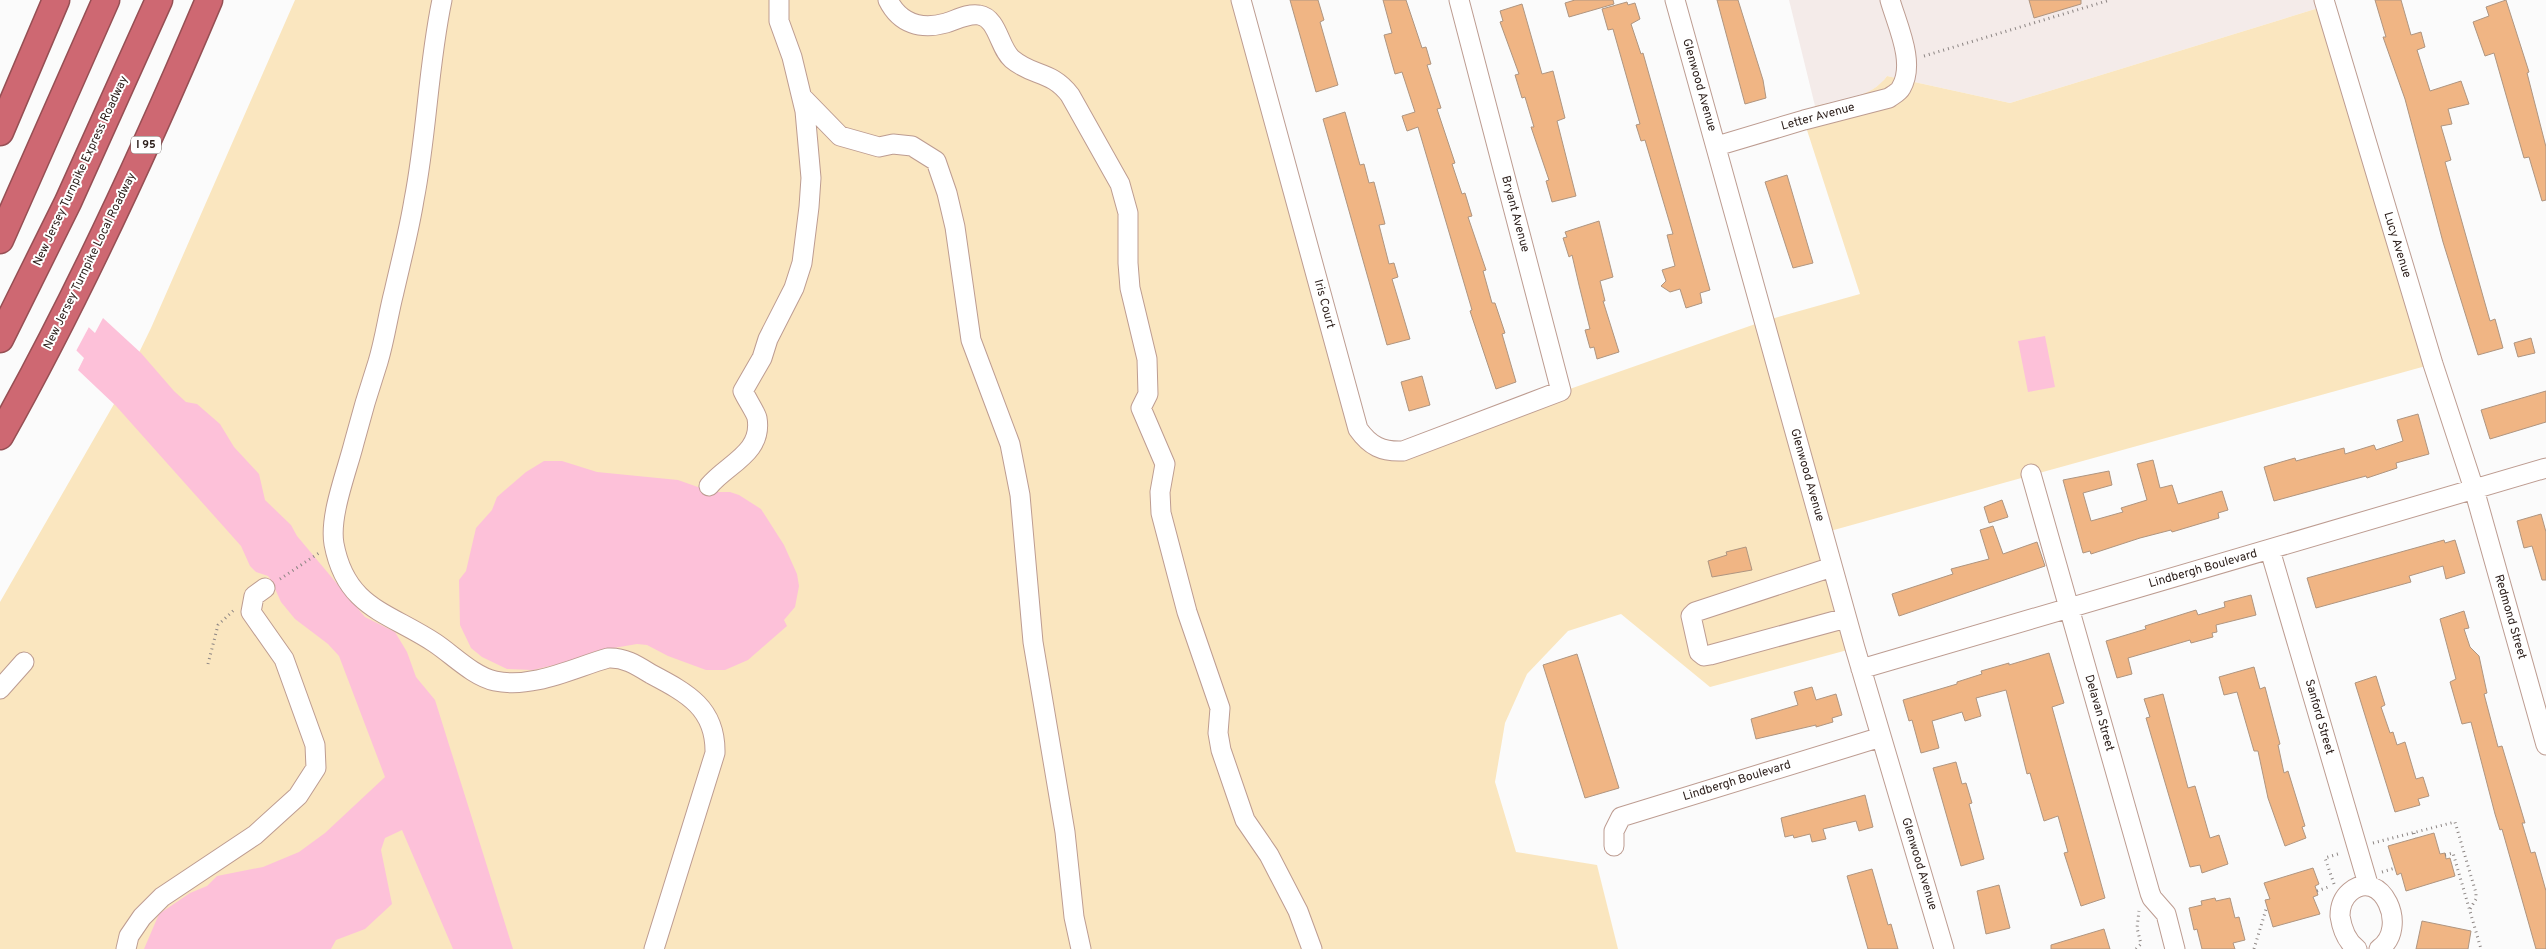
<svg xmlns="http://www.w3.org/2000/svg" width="2546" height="949" font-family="Overpass,sans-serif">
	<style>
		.built { fill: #f4ebe9 }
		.green { fill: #fae6bf }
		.water { fill: #fdc1d9 }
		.pier { fill: #fbfbfb }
		.building { fill: #f0b584; stroke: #af9580 }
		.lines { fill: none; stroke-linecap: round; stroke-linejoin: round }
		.minor-casing { stroke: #bd9c91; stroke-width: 21 }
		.highway-casing { stroke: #964f54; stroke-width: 29 }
		.path { stroke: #8c8583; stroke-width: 3; stroke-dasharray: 1 4; stroke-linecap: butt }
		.minor { stroke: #fff; stroke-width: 19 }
		.highway { stroke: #ce6872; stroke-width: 26 }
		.labels { text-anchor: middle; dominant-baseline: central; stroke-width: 4; stroke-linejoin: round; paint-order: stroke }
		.shield { fill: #fff; stroke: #6d6461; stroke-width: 1 }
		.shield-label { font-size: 11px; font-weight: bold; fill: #2e211d }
		.street-label { font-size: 12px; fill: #2e211d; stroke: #fff }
	</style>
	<rect width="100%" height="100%" fill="#fbfbfb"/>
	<!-- built -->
	<path class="built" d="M1789 0H2324L2325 6 2010 103 1887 76 1882 83 1869 92 1815 106Z"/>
	<!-- green -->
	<path class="green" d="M295 0H1241L1358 429 1390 452 1764 321 1860 294 1806 127 1815 106C1839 100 1872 98 1887 76L2010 103 2325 6 2433 364 1823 533 1855 648 1710 687 1621 614 1568 631 1527 674 1505 723 1495 782 1516 852 1597 865 1618 949H0V602L114 404 151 328Z"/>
	<!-- water -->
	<path class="water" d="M15 259 95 333 103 318 141 353 174 391 186 402 197 404 220 424 234 447 259 474 265 500 291 525 297 536 365 617 395 632 407 652 416 677 435 700 513 949H453L402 830 385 838 381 850 392 904 365 929 336 940 331 949H144L159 914 190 893 207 886 217 876 263 867 299 852 325 833 385 777 339 656 328 644 295 619 281 602 271 580 268 576 256 572 250 566 241 546 116 406 78 370 84 358 0 275Z
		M2045 336 2055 387 2028 392 2018 341Z
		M544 461H562L597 472 678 480 712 492H730L739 495 761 509 784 545 797 574 799 586 795 607 784 620 787 626 748 660 725 670H706L668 656 647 645 637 644 596 651 571 661 533 670 507 669 482 657 471 648 460 625 459 580 466 571 476 528 492 510 497 497 526 472Z"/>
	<!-- pier -->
	<path class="pier" d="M0 244 90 325 75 353 0 278Z"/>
	<!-- building -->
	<path class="building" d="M1290 0H1318L1324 20 1320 22 1338 85 1316 92Z
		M1383 0H1406L1422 48 1426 47 1431 64 1427 65 1441 108 1437 109 1455 163 1452 164 1462 194 1465 193 1472 216 1468 217 1486 270 1483 271 1492 303H1495L1505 333 1502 334 1516 382 1496 389 1470 311 1472 310 1418 127 1407 131 1402 116 1415 112 1402 72 1395 74 1389 53 1384 35 1392 33Z
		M1575 0H1613L1614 4 1569 17 1565 3Z
		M1717 0H1738L1763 80 1766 98 1745 104Z
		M2029 0H2081V4L2034 18Z
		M2375 0H2401L2411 35 2421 32 2425 47 2417 50 2430 91 2461 81 2469 104 2448 109 2452 124 2441 126 2451 160 2445 162 2490 321 2495 319 2503 348 2478 355 2443 242 2405 99 2383 37H2386Z
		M2506 0 2529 72 2527 73 2546 147V200L2542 201 2529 157 2524 158 2494 53 2485 56 2473 22 2489 16 2486 7Z
		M1627 2 1628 5 1635 3 1640 19 1631 24 1641 54 1643 53 1710 290 1700 293 1702 303 1686 308 1680 289 1670 292 1661 286 1666 281 1662 270 1675 266 1667 235 1673 234 1645 140 1641 141 1636 125 1640 124 1613 29 1608 30 1602 9Z
		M1522 4 1542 74 1553 71 1565 118 1557 121 1576 196 1552 202 1546 181 1549 180 1531 127H1534L1525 97 1522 98 1515 75 1519 74 1500 22 1503 21 1500 11Z
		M1345 112 1360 165 1364 164 1369 183 1374 182 1385 224 1379 225 1389 264 1394 263 1398 277 1392 279 1410 339 1387 345 1323 119Z
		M1787 175 1813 263 1793 268 1765 182Z
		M1599 221 1613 277 1600 281 1605 301H1603L1619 352 1597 359 1594 347 1590 348 1585 330 1590 329 1579 285 1572 255 1569 257 1563 238 1567 237 1565 232Z
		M2531 338 2535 353 2518 357 2514 343Z
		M1422 376 1430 405 1409 411 1401 382Z
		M2546 391V422L2490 439 2481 410Z
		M2418 414 2429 454 2396 463 2397 468 2367 478 2366 476 2274 501 2264 467 2295 458 2296 461 2344 448 2345 454 2374 445 2376 450 2403 441 2397 420Z
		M2153 460 2160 488 2172 485 2178 504 2222 491 2228 510 2218 513 2219 518 2172 532 2171 530 2140 538 2091 554 2090 551 2083 553 2063 480 2109 471 2112 485 2083 493 2091 521 2123 512 2121 508 2147 500 2137 464Z
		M2002 500 2008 517 1989 523 1984 507Z
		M2541 514 2546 532V580H2542L2532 546 2524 548 2517 521Z
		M1993 526 2003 554 2037 542 2045 566 1899 616 1892 594 1953 574 1951 569 1989 559 1980 530Z
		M2444 540 2445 543 2455 540 2465 573 2446 579 2443 566 2409 576 2411 582 2316 608 2307 578Z
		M1746 547 1752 570 1712 577 1708 561 1727 555 1726 552Z
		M2251 595 2256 615 2216 625 2217 632 2212 633 2213 637 2191 643 2190 640 2128 658 2132 674 2117 678 2106 641 2146 629 2145 626 2196 610 2198 615 2225 607 2224 602Z
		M2464 611 2469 628 2464 629 2470 647 2479 656 2487 693 2484 694 2498 747 2502 746 2525 823H2522L2531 853 2535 852 2546 891V949H2536L2502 829 2500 830 2495 814 2471 722 2462 724 2450 682 2456 679 2440 619Z
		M2049 653 2064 703 2052 707 2105 898 2081 906 2064 853 2068 852 2058 816 2044 821 2030 773 2027 774 2006 690 1976 698 1981 716 1965 721 1962 712 1932 721 1939 748 1921 753 1912 720 1909 721 1903 700 1957 684V682L1982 674 1981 671 2009 663V665Z
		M1577 654 1619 788 1585 798 1543 665Z
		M2254 667 2260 689 2265 687 2280 744 2278 745 2284 773 2288 771 2305 826 2302 827 2306 838 2285 846 2268 798 2258 751H2254L2237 692 2224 695 2219 677Z
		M2376 676 2385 705 2381 707 2390 733 2393 732 2397 745 2405 742 2416 779 2423 777 2429 796 2418 799 2420 805 2395 812 2355 683Z
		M1812 687 1816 700 1836 694 1842 715 1832 718 1833 722 1816 727V725L1756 739 1751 719 1798 705 1794 692Z
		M2163 694 2188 788 2195 786 2210 838 2219 835 2228 864 2202 873 2200 865 2190 867 2146 718 2150 717 2144 699Z
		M1956 762 1962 784 1966 783 1972 803 1969 804 1984 859 1961 866 1933 768Z
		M1865 795 1873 827 1859 831 1856 821 1823 829 1826 839 1812 842 1810 834 1794 838 1793 835 1785 837 1781 818Z
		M2434 833 2440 854 2445 853 2446 859 2450 858 2455 876 2406 891 2401 873 2397 875 2388 846Z
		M2313 868 2319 884 2315 886 2318 895 2313 897 2320 914 2273 927 2265 900 2270 899 2264 883Z
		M1872 869 1888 925 1891 924 1898 949H1868L1847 876Z
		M1999 885 2010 928 1986 934 1977 891Z
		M2215 898 2216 901 2230 898 2235 918 2239 917 2245 940 2233 943 2235 949H2202L2197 929 2194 930 2189 908 2202 905 2201 901Z
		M2422 921 2471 931 2468 949H2416Z
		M2104 929 2110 949H2051V945Z"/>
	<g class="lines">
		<!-- minor casing -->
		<g class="minor-casing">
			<path id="minor" d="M442 0C428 66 427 134 414 200 409 231 401 261 394 292 388 315 385 339 378 362 369 389 361 416 354 443 347 471 329 516 334 544 346 608 388 612 435 643 453 655 473 676 495 681 533 689 573 668 608 658 625 657 638 666 651 674 687 693 716 708 715 753L654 949
				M888 0C900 24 921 30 946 23 956 20 968 13 979 15 998 18 999 48 1012 59 1033 77 1051 70 1070 95L1120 184 1128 213V263L1130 288 1147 359 1148 394 1141 408 1165 464 1160 492 1161 513 1187 612 1220 708 1218 733 1221 750 1245 820 1269 855 1298 911 1312 949
				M1241 0 1358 429C1370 446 1382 452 1403 451L1561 391 1459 0
				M1675 0 1855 648 1944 949
				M2324 0 2433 364 2474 489 2546 745
				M802 97 840 136 879 147 893 144 912 146 936 161 947 193 955 227 971 340 1010 444 1020 495 1033 642 1065 832 1074 917 1081 949
				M1717 146 1804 120 1889 98C1893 95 1899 92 1901 88 1916 63 1897 25 1890 0
				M2031 474 2150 893 2152 898 2166 914 2175 949
				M709 486C727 464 763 453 757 418 756 413 746 398 743 391L762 358 768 339 794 288 802 263 809 207 811 178 805 111 792 57 779 21V0
				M2270 550 2368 884
				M1832 567 1695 612 1691 616 1699 652 1704 656 1710 655 1846 618
				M1861 669 2546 468
				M0 689 24 662
				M1614 846V831L1621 817 1881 737
				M126 949 129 936 142 917 162 897 255 835 298 796 316 768 315 745 284 659 251 612 254 596 265 588
				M2357 949C2346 941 2342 929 2340 916 2340 906 2343 898 2350 892 2381 866 2410 928 2379 949"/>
		</g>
		<!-- highway casing -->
		<g class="highway-casing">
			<path id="highway" d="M0 132 56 0
				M0 240 106 0
				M0 339 68 202 159 0
				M0 436C79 295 146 149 209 0"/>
		</g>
		<!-- path -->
		<path class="path" d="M1924 56 2110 0
			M280 579 319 553
			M208 664 218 625 234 610
			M2414 833 2415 838
			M2373 843 2455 822 2476 893V899L2470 909
			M2445 855 2453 853 2481 949
			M2382 872 2395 868
			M2334 884 2325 858 2341 853
			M2317 891 2331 886
			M2136 949 2141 944 2137 928 2139 911
			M2254 949 2267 906"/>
		<!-- minor -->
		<use href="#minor" class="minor"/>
		<!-- highway -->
		<use href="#highway" class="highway"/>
	</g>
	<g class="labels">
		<!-- shield labels -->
		<rect class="shield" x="131" y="136.5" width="30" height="17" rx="4"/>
		<g class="shield-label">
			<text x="146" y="145">I 95</text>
		</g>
		<!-- street labels -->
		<g class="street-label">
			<text transform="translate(1699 85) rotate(74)">Glenwood Avenue</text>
			<text transform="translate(1818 117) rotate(-15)">Letter Avenue</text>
			<text transform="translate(81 171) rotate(-65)">New Jersey Turnpike Express Roadway</text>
			<text transform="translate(1515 214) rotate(75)">Bryant Avenue</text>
			<text transform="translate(2397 245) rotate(73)">Lucy Avenue</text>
			<text transform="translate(90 261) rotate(-64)">New Jersey Turnpike Local Roadway</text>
			<text transform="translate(1324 304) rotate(75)">Iris Court</text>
			<text transform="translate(1807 475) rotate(74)">Glenwood Avenue</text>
			<text transform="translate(2203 569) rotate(-16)">Lindbergh Boulevard</text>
			<text transform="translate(2510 617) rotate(74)">Redmond Street</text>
			<text transform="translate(2099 713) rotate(74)">Delavan Street</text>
			<text transform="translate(2319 717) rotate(74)">Sanford Street</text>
			<text transform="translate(1737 781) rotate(-17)">Lindbergh Boulevard</text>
			<text transform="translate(1919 864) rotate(73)">Glenwood Avenue</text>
		</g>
	</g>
</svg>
